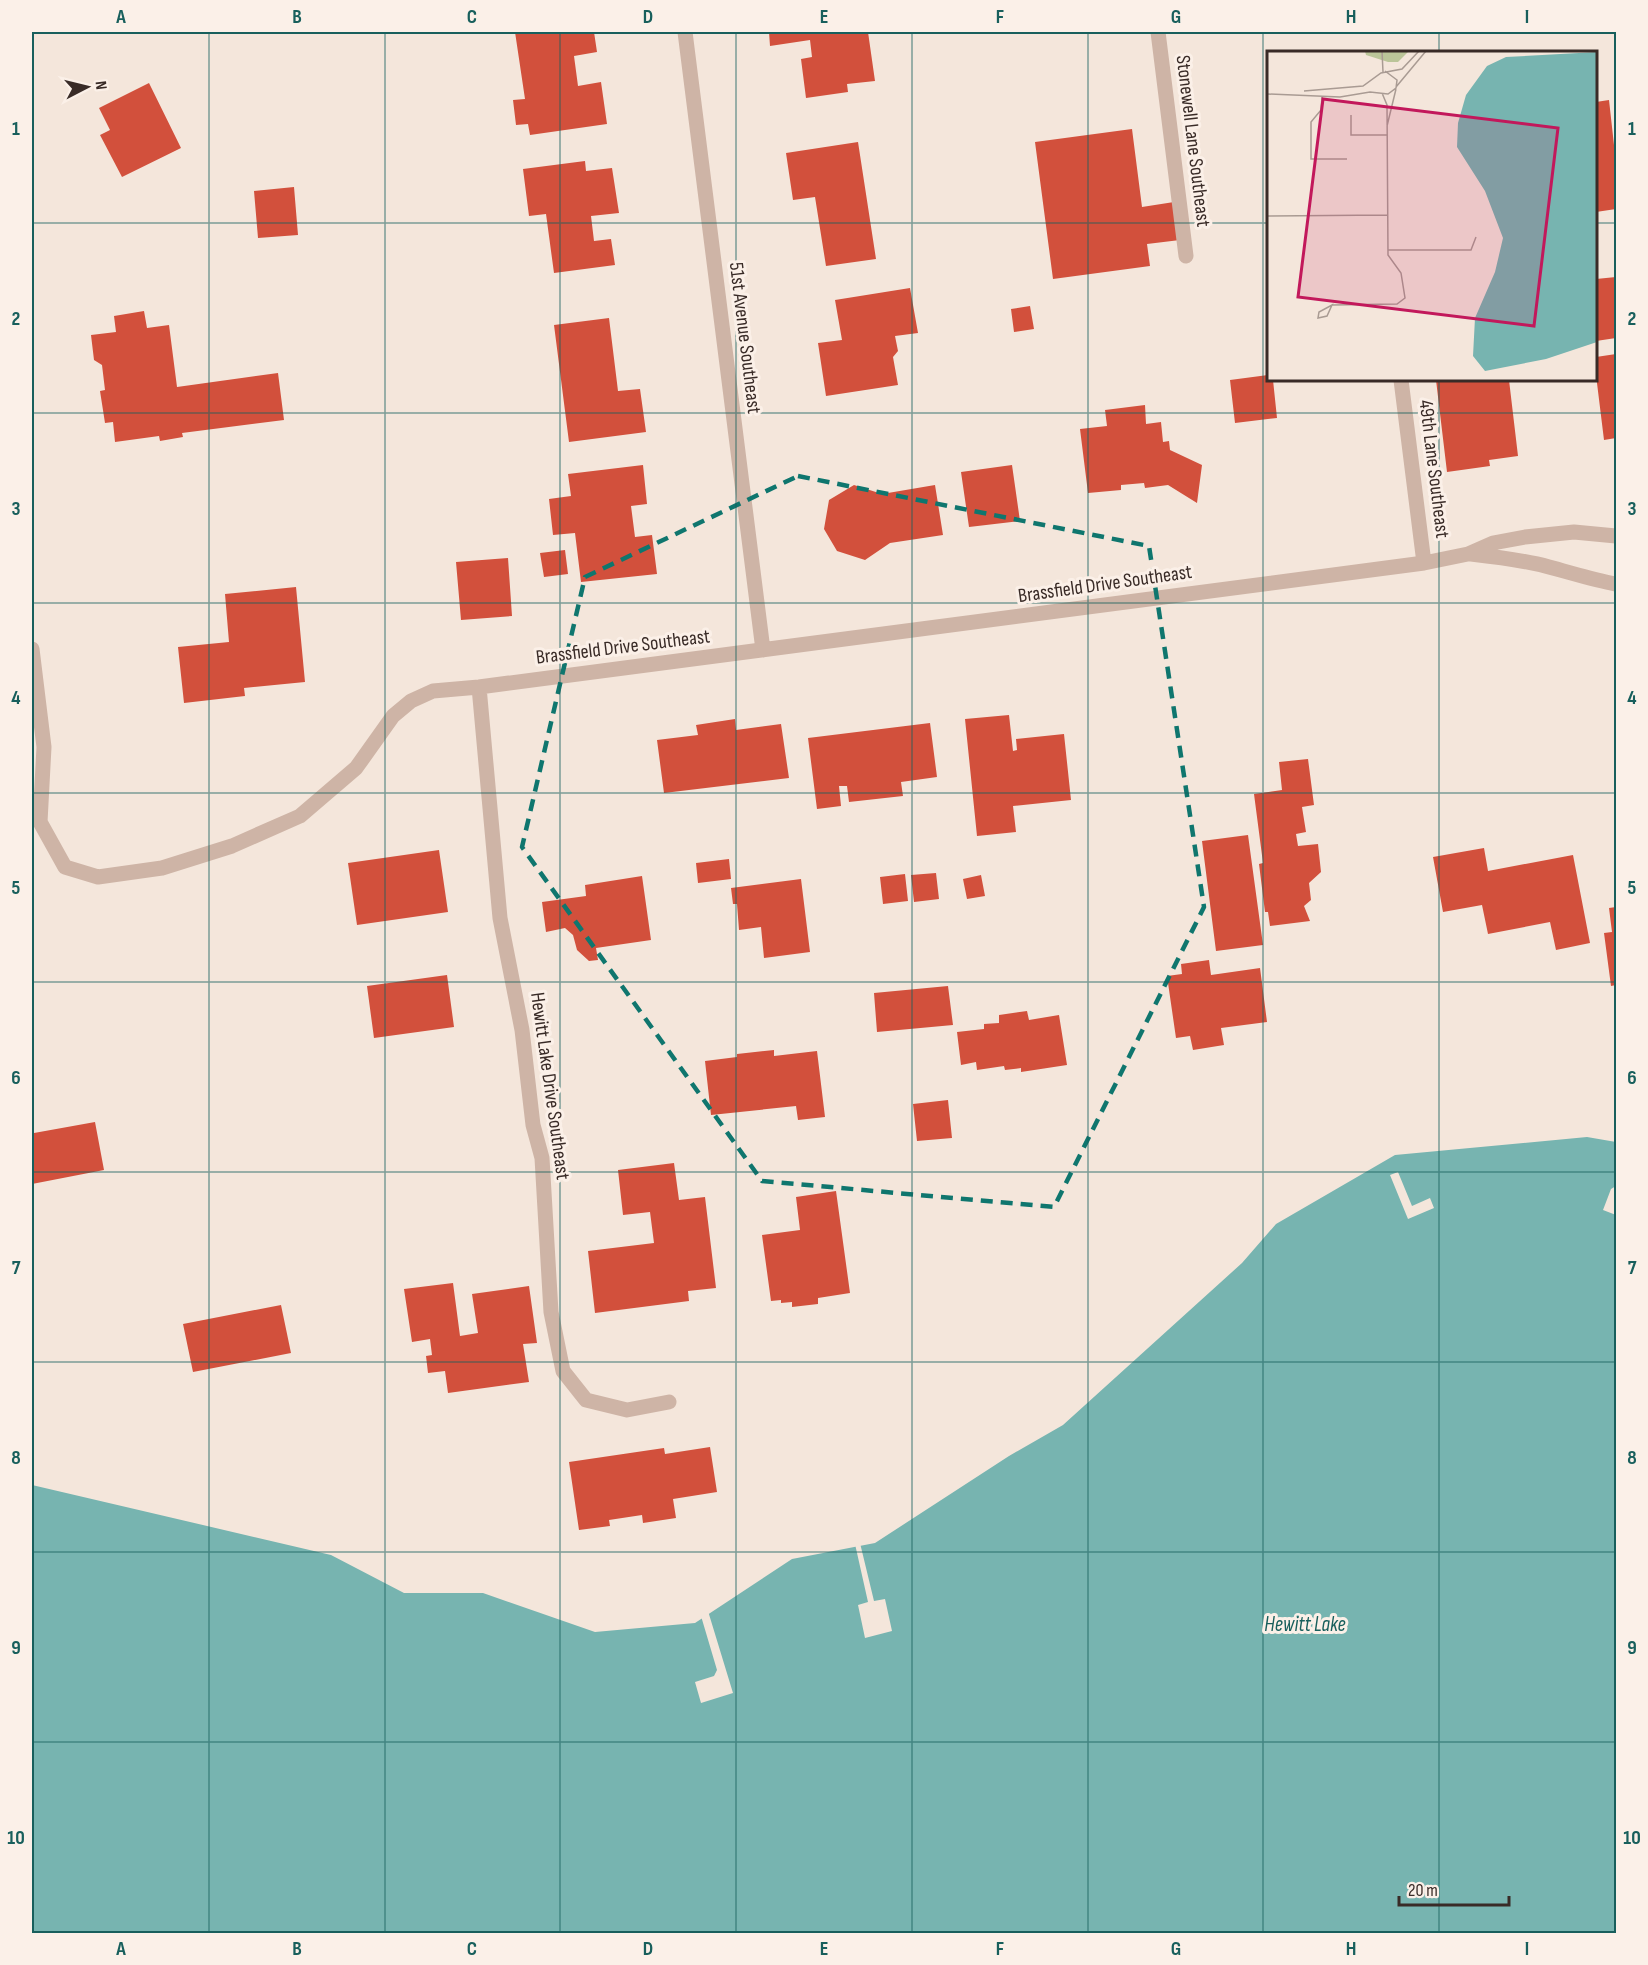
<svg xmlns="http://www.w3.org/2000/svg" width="1648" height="1965" font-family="'Sofia Sans Condensed',sans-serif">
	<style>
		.water { fill: #77b4b0 }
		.pier { fill: #f4e6db }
		.building { fill: #d2503c }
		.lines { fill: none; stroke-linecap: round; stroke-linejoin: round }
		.street { stroke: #ceb4a6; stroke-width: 15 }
		.marked { fill: none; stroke: #0f766e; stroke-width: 4.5; stroke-dasharray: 12 8; stroke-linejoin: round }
		.grid { fill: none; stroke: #185f5c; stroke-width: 1.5; stroke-opacity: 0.55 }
		.labels { text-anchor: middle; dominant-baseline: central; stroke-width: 6; stroke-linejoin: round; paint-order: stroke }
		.street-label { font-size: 20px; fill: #392b27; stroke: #fbf0e8 }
		.water-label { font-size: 21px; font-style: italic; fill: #185f5c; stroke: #fbf0e8 }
		.inset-road { fill: none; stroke: #a99b93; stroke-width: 1.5 }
		.view { fill: #c2185b; fill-opacity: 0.15; stroke: #c2185b; stroke-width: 3 }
		.inset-edge { fill: none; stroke: #392b27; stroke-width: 3 }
		.neatline { fill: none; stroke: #185f5c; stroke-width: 2 }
		.grid-label { font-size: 20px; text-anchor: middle; font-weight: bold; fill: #185f5c }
	</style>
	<rect width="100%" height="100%" fill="#f4e6db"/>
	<!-- water -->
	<path class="water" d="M1587 1137 1616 1142V1933H32V1485L331 1555 404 1593H483L595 1632 695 1623 792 1559 875 1543 1009 1456 1063 1425 1242 1263 1276 1224 1395 1155Z"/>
	<!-- pier -->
	<path class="pier" d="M1398 1172 1412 1206 1430 1198 1434 1208 1408 1219 1390 1175Z
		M1616 1186V1215L1603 1210 1611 1189Z
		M860 1543 874 1601 885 1599 892 1631 865 1638 858 1605 868 1602 855 1544Z
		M708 1611 733 1693 701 1703 695 1682 714 1676 717 1670 701 1616Z"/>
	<!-- building -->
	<path class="building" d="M515 32H594L597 52 574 56 578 86 601 82 607 124 530 135 528 124 516 125 513 100 525 99Z
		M769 32H868L875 81 847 84 848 92 806 98 801 59 812 57 810 40 770 46Z
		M149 83 181 148 122 177 100 135 110 130 99 108Z
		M1609 100 1616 163V209L1596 212V102Z
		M1132 129 1142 207 1174 202 1180 240 1147 244 1150 266 1053 279 1035 142Z
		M858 142 876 259 826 266 815 197 793 200 786 153Z
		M585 161 586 171 612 168 619 213 591 216 594 241 611 239 615 265 554 273 546 214 529 216 523 169Z
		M294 187 298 235 258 238 254 191Z
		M1616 277V338L1596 341V279Z
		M910 288 918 333 895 336 898 351 893 357 898 385 826 396 818 343 842 340 835 300Z
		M1030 306 1034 329 1014 332 1011 309Z
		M144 311 147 328 169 325 177 387 278 373 284 420 182 433 183 437 160 441 159 436 115 442 113 422 105 423 100 391 105 390 102 365 94 360 91 335 116 332 114 316Z
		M609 318 618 391 640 389 646 432 569 442 554 325Z
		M1616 354V438L1604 440 1596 375V357Z
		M1268 375V380H1273L1277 418 1235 423 1230 380Z
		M1436 380H1509L1518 456 1489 460 1490 466 1447 472Z
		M1145 405 1146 424 1161 422 1163 442 1169 441 1170 450 1202 465 1197 503 1168 485 1145 488 1144 483 1121 485V490L1088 493 1080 429 1107 426 1105 410Z
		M643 465 647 504 631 506 635 537 652 535 657 574 581 582 575 533 553 535 549 499 571 496 568 474Z
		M1012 465 1020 521 969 527 961 472Z
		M854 485 882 494 935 485 943 535 890 543 865 560 837 551 824 529 829 500Z
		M565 550 568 574 544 577 540 553Z
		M508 558 512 616 461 620 456 562Z
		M296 587 305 682 244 688 245 696 184 703 178 647 229 642 225 594Z
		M1009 715 1013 751 1017 750 1016 739 1064 734 1071 800 1013 806 1016 832 977 836 965 719Z
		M735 719 736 730 781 724 789 778 664 793 657 740 698 735 696 725Z
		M930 723 937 777 901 782 903 796 849 802 847 786H839L841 806 817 809 808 738Z
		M1308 759 1314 805 1302 807 1306 832 1296 834 1298 846 1318 844 1321 872 1309 883 1311 900 1304 906 1310 921 1270 926 1268 912H1265L1259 864 1263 863 1254 794 1282 790 1279 762Z
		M1248 835 1263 945 1216 951 1202 841Z
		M1484 848 1488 871 1573 855 1590 943 1556 950 1550 922 1488 934 1482 905 1443 912 1433 857Z
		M439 850 448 912 357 925 348 863Z
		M729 859 731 879 698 883 696 863Z
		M936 873 939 899 914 902 911 875Z
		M905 874 908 901 883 904 880 877Z
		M981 875 985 896 967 899 963 879Z
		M642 876 651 940 596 948 598 960 589 961 577 950 573 935 565 928 546 932 542 902 586 896 585 885Z
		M801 879 810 952 764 958 761 927 739 930 737 904H733L731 888Z
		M1616 907V985L1611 986 1604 933 1612 932 1609 908Z
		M1209 960 1211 975 1260 968 1267 1022 1221 1028 1224 1045 1193 1050 1190 1036 1176 1038 1167 976 1182 974 1181 964Z
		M447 975 454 1027 374 1038 367 986Z
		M948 986 953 1025 877 1032 874 993Z
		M1027 1011 1029 1020 1059 1015 1067 1065 1021 1072V1068L1005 1070 1004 1066 977 1070 976 1062 961 1065 957 1032 984 1029V1024L999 1023V1015Z
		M774 1050V1056L817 1051 825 1117 798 1120 796 1106 711 1115 705 1061 737 1057V1054Z
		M948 1100 952 1138 917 1141 913 1104Z
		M95 1122 104 1170 32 1184V1123L34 1133Z
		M674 1163 679 1200 705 1197 716 1288 688 1291 689 1301 595 1313 588 1251 654 1243 650 1212 623 1215 618 1170Z
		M836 1191 850 1293 818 1298V1304L792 1307V1302L781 1303V1300L771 1301 762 1235 800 1230 796 1197Z
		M453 1283 460 1336 478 1333 472 1294 529 1286 537 1343 523 1344 529 1382 448 1393 445 1371 428 1373 426 1356 432 1355 430 1339 412 1342 404 1289Z
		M281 1305 291 1353 193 1372 183 1324Z
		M710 1447 717 1492 673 1499 676 1518 643 1523 642 1515 609 1520 610 1526 579 1530 569 1462 664 1448 665 1454Z"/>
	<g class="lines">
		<!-- street -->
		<path class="street" d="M685 32 763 650
			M1158 32 1186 256
			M1401 380 1424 563
			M1471 554C1498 557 1523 560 1549 567 1572 573 1593 580 1616 584
			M32 649 44 747 40 822 65 867 98 877 162 868 232 846 300 816 356 768 393 716 411 701 433 691 479 687 1424 563 1468 554 1493 543 1525 537 1574 532 1616 536
			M479 687 500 918 522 1030 533 1125 542 1158 551 1312 563 1371 586 1400 627 1410 669 1402"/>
	</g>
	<!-- marked area -->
	<path class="marked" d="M798 476 1149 546 1204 907 1054 1207 762 1181 522 847 585 577Z"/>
	<!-- grid -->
	<path class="grid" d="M209 32V1934M385 32V1934M560 32V1934M736 32V1934M912 32V1934M1088 32V1934M1263 32V1934M1439 32V52M32 223H1268M1596 223H1616M1439 380V1934M32 413H1616M32 603H1616M32 793H1616M32 982H1616M32 1172H1616M32 1362H1616M32 1552H1616M32 1742H1616"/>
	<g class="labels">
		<!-- street labels -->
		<g class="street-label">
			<text transform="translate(1193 141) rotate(83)">Stonewell Lane Southeast</text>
			<text transform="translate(745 338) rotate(83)">51st Avenue Southeast</text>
			<text transform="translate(1434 469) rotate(83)">49th Lane Southeast</text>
			<text transform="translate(1105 584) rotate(-8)">Brassfield Drive Southeast</text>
			<text transform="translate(623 647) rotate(-7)">Brassfield Drive Southeast</text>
			<text transform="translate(550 1086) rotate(82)">Hewitt Lake Drive Southeast</text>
		</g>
		<!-- water labels -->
		<g class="water-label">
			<text x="1305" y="1624">Hewitt Lake</text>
		</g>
	</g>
	<!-- overview -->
	<g transform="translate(1267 51)">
		<rect width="330" height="330" fill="#f4e6db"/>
		<path d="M98 0H142L131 11H121L99 4Z" fill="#bbc599"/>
		<path d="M330 1V291L279 308 218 320 206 305 208 267 228 221 236 187 218 140 190 96 191 72 199 44 220 15 239 6Z" fill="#77b4b0"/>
		<path class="inset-road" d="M115 0 116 21M129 36 159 0M37 40 96 35 114 22 135 18 152 0M0 43 73 46 103 41 121 43 129 37 130 29 118 20M55 46 54 59 44 71V108H80M84 64V84H120M120 75 129 38M0 165 121 164M121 199H204L209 186M65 254 130 253 138 247 134 222 121 204 120 54 115 42M65 254 60 265 51 267 52 261Z"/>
		<path class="view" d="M56 48 291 77 267 275 31 246Z"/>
		<rect width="330" height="330" class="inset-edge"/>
	</g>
	<!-- border -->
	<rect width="1648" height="1965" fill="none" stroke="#fbf0e8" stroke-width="66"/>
	<!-- north arrow -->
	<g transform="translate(87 87) rotate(83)" stroke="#fbf0e8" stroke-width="4.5" paint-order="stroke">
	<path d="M0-4.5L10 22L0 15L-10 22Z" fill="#392b27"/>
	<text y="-9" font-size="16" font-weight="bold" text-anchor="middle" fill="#392b27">N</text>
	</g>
	<!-- scale -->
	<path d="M1399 1896v9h110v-9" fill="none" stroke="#392b27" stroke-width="3"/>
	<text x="1408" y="1896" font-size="18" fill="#392b27" stroke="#fbf0e8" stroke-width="4.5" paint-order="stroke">20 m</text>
	<rect x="33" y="33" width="1582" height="1899" class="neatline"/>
	<g class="grid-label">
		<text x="121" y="23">A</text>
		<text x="297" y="23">B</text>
		<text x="472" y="23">C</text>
		<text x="648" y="23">D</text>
		<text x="824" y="23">E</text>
		<text x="1000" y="23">F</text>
		<text x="1176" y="23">G</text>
		<text x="1351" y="23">H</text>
		<text x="1527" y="23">I</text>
		<text x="16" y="135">1</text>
		<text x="1632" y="135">1</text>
		<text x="16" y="325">2</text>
		<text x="1632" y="325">2</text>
		<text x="16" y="515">3</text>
		<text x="1632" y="515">3</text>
		<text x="16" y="704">4</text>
		<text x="1632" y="704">4</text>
		<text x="16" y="894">5</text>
		<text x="1632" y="894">5</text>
		<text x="16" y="1084">6</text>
		<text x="1632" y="1084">6</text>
		<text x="16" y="1274">7</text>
		<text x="1632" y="1274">7</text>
		<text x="16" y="1464">8</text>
		<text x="1632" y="1464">8</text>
		<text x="16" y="1654">9</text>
		<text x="1632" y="1654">9</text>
		<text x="16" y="1844">10</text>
		<text x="1632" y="1844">10</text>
		<text x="121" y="1955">A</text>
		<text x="297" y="1955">B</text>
		<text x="472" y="1955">C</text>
		<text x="648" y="1955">D</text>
		<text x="824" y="1955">E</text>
		<text x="1000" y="1955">F</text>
		<text x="1176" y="1955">G</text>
		<text x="1351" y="1955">H</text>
		<text x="1527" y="1955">I</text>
	</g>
</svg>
